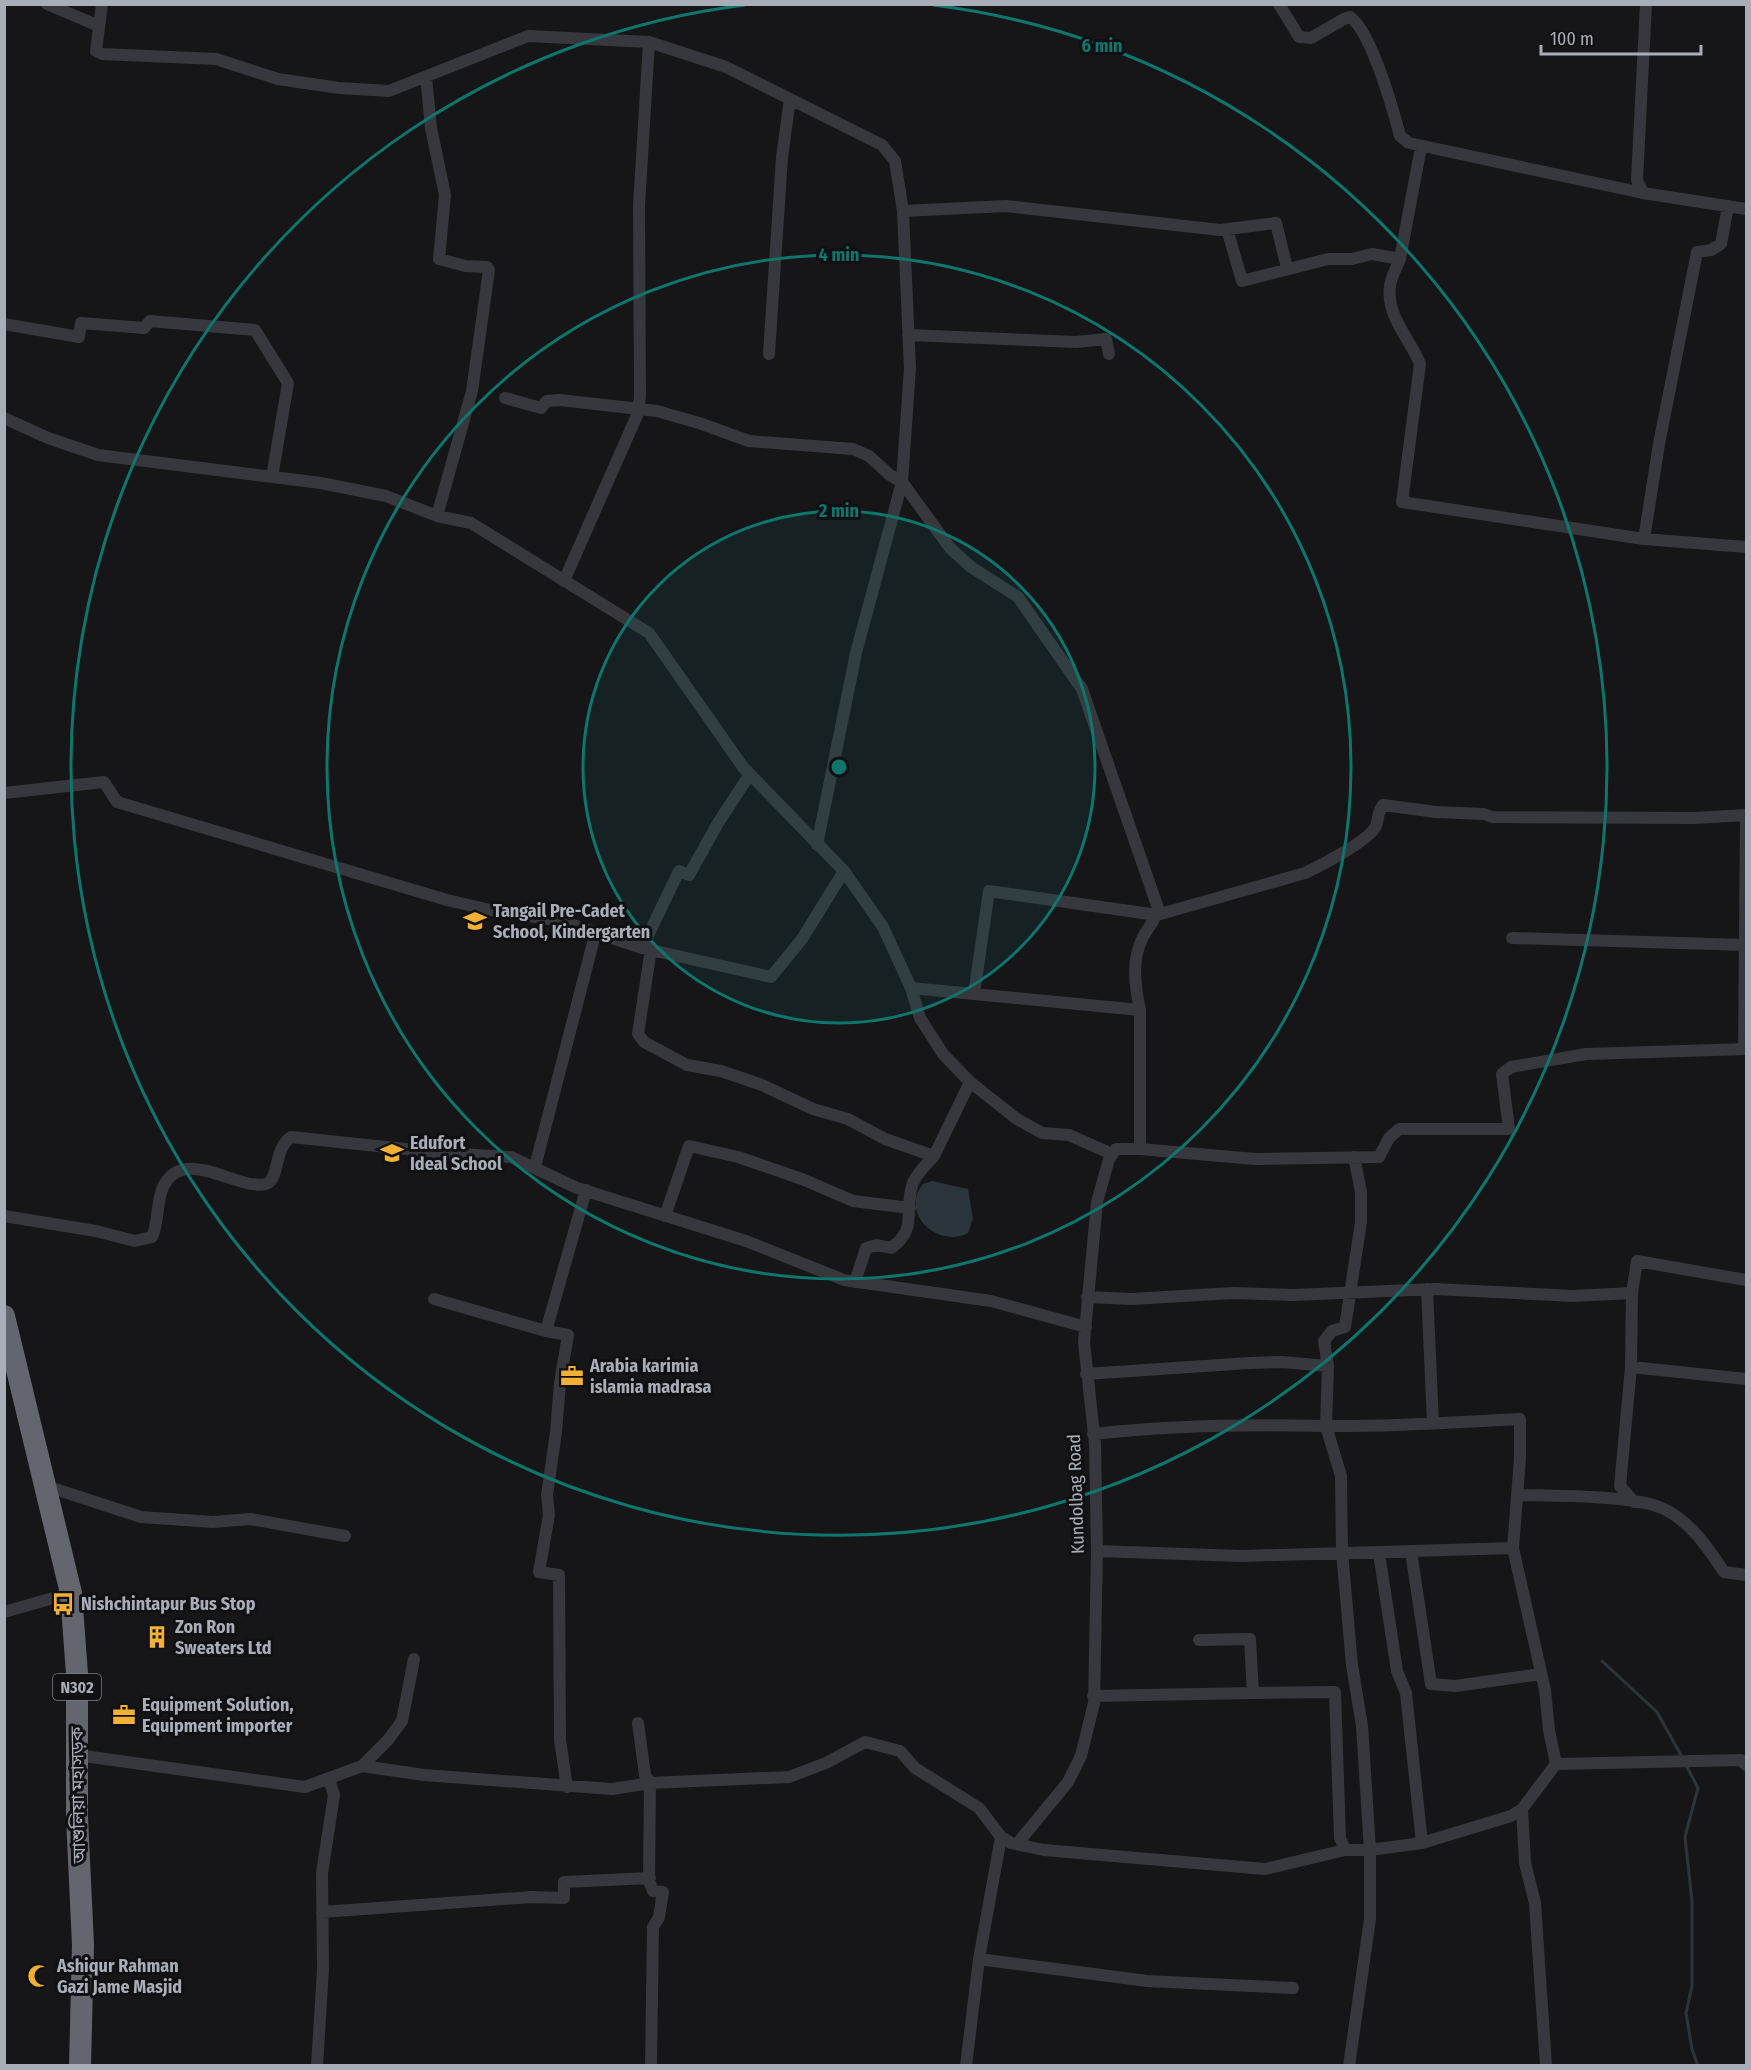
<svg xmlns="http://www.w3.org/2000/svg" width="1751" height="2070" font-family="'Fira Sans Condensed','Noto Sans Bengali',sans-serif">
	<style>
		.water { fill: #2c353c }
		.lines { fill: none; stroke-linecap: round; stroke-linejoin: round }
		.stream { stroke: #2c353c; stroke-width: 3 }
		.street { stroke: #37383d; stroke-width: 12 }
		.highway { stroke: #63666e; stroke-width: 22 }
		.ring { fill: none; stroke: #0f766e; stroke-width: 3 }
		.labels { text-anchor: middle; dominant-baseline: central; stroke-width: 6; stroke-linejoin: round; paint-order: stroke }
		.shield { fill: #111113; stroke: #7b7e86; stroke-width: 1.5 }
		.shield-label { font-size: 16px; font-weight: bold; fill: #a8adb8 }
		.poi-label { font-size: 18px; font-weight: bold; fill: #a8adb8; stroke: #111113; text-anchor: start }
		.street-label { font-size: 18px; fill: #a8adb8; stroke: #111113 }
		.centre { fill: #0f766e; stroke: #111113; stroke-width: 3 }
		.ring-label { font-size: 18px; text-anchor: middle; font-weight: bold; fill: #0f766e; stroke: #111113; stroke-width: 6; stroke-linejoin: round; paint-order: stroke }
	</style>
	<rect width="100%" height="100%" fill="#161618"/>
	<!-- water -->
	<path class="water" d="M932 1181 968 1189 973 1218 968 1233C938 1249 899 1213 923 1184Z"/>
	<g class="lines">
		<!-- stream -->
		<path class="stream" d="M1602 1661 1657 1712 1682 1757
			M1686 1765 1698 1788 1685 1837 1692 1901V1986L1686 2013 1692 2049 1698 2066"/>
		<!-- street -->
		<path class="street" d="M47 4 99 26
			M102 4 96 51 102 54 216 59 278 79 339 88 389 91 528 36 649 42 726 67 882 145 895 161 903 211 910 368 902 482 950 548 971 567 1018 597 1082 689 1158 908C1156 920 1149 926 1143 937 1131 960 1135 986 1140 1010
			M1279 4 1299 37 1311 38 1344 19 1350 17C1371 31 1393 109 1400 136L1409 143 1643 193 1746 209
			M426 77 431 128 445 195 439 259 465 266 487 267 489 270 472 391 437 516
			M1643 193 1637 180 1646 4
			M903 211 1006 206 1220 230 1276 223 1287 268
			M1227 229 1242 281 1328 259H1352L1372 254 1400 259 1421 147
			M1400 259C1397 267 1391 277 1390 286 1386 317 1410 338 1420 364L1402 502 1644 539 1746 547
			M4 324 79 337 81 323 144 328 150 321 255 330 288 383 272 477
			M908 335 1076 342 1106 339 1109 354
			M769 354 782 157 790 99
			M505 398 541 408 547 401 560 400 657 411 699 423 749 441 853 449 869 456 890 475 902 482 856 653 817 845
			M4 418 48 438 98 455 321 483 386 496 437 516 471 523 649 633 743 767 844 871 883 927 911 988 1140 1010V1149L1255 1159 1379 1157 1389 1138 1399 1129H1509L1502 1074 1511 1067 1586 1054 1746 1049
			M1644 539 1659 444 1697 252 1711 250 1721 244 1728 206
			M564 581 638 413 640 396 639 206 649 42
			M4 793 104 782 117 802 447 900 490 910 561 921 642 948 771 977 802 939 844 871
			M1512 938 1745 945
			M642 948 679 871 689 875 718 823 750 774
			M651 949 638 1034 644 1042 687 1065 721 1071 762 1085 813 1109 848 1119 885 1139 934 1156 970 1082
			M911 988 920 1018 943 1054 970 1082 1017 1119 1042 1133 1069 1135 1112 1154
			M974 994 989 891 1157 915 1305 873C1320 866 1369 841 1376 826 1379 819 1377 812 1383 805L1436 812 1484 814 1492 817 1694 818 1746 815 1744 1049
			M535 1167 596 931
			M4 1216 96 1231 135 1241 152 1237C159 1222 156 1203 163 1187 184 1144 236 1191 266 1184 280 1180 273 1149 291 1137L444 1153 511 1157 577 1188 746 1241 844 1280 991 1301 1086 1327
			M665 1216 689 1146 738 1157 802 1179 853 1201 910 1208
			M855 1282 866 1248 877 1245 891 1248C919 1228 903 1209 913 1183 917 1173 927 1164 934 1156
			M1427 1289 1433 1423
			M1632 1293 1631 1367 1620 1486 1634 1502
			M1087 1297 1132 1299 1233 1293 1294 1295 1435 1289 1573 1296 1632 1293 1637 1261 1746 1280
			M434 1299 546 1331 586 1190
			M546 1331 568 1335 560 1383 556 1432 547 1495 549 1515 539 1572 559 1575 560 1740 567 1787
			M1631 1367 1746 1379
			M1086 1374 1249 1363 1282 1362 1328 1366
			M1093 1434C1171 1425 1249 1424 1327 1426 1391 1427 1456 1422 1520 1419V1458L1513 1548 1545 1690 1549 1730 1556 1764
			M46 1486 141 1517 213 1522 250 1519 345 1536
			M1518 1495C1553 1496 1636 1495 1664 1509 1691 1522 1708 1548 1724 1572L1746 1575
			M1097 1551 1242 1556 1513 1548
			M1411 1552 1431 1684 1455 1686 1541 1674
			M1379 1553 1397 1671 1406 1693 1422 1843
			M4 1612 71 1593
			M1199 1640 1250 1639 1253 1693 1335 1692 1340 1838 1345 1850
			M1093 1696 1253 1693
			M638 1723 645 1775 650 1783 649 1881 653 1891 663 1892 659 1917 653 1927 651 2066
			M77 1755 305 1787 362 1766 424 1775 612 1789 650 1783 789 1777 826 1763 865 1742 900 1751 915 1768 979 1808 1001 1837 1011 1843 1044 1850 1265 1869 1345 1850H1370L1422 1843 1511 1816 1522 1809 1556 1764 1741 1760 1746 1765
			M362 1766 388 1740 402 1721 414 1659
			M1522 1809 1525 1863 1535 1903 1546 2066
			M1017 1844 1068 1782 1081 1756 1094 1703 1097 1551 1095 1444 1084 1342 1097 1202 1109 1159 1116 1149H1140
			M322 1912 532 1897 564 1898V1882L650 1878
			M979 1959 1147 1981 1293 1988
			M317 2066 323 1969 322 1873 334 1795 329 1779
			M966 2066 979 1959 1001 1837
			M1349 2066 1370 1919V1850L1362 1726 1352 1665 1342 1552 1341 1476 1326 1426 1328 1366 1324 1341 1332 1331 1345 1327 1361 1222V1192L1354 1157"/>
		<!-- highway -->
		<path class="highway" d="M4 1316 71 1593 77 1674V1817L83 1945 80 2066"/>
	</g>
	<!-- distance rings -->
	<circle cx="839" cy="767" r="256" fill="#0f766e" fill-opacity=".12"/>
	<g class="ring">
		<circle cx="839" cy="767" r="256"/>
		<circle cx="839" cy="767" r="512"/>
		<path d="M933 5A768 768 0 1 1 745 5"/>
	</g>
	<!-- icons -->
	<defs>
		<g id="school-bare" transform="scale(1.8)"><path d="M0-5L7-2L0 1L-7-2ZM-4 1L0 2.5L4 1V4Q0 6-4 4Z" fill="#f2b134" stroke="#111113" stroke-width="2.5" paint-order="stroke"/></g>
		<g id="office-bare" transform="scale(1.8)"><path d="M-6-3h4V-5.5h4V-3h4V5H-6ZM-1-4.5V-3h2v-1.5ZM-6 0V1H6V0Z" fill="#f2b134" stroke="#111113" stroke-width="2.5" paint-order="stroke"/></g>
		<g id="bus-bare" transform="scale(1.8)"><path d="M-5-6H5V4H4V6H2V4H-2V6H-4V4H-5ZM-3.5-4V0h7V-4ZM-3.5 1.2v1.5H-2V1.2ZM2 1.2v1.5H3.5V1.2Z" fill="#f2b134" stroke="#111113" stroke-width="2.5" paint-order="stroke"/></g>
		<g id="building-bare" transform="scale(1.8)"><path d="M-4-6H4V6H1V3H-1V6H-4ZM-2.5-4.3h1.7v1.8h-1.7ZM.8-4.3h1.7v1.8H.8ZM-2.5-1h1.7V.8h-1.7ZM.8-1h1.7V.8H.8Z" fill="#f2b134" stroke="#111113" stroke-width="2.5" paint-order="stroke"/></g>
		<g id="mosque-bare" transform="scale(1.8)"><path d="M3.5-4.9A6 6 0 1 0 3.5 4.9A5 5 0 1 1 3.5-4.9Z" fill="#f2b134" stroke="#111113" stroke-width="2.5" paint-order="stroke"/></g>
	</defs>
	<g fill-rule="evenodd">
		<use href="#school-bare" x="475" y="921"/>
		<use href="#school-bare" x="392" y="1153"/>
		<use href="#office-bare" x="572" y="1376"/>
		<use href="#bus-bare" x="63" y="1604"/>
		<use href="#building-bare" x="157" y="1637"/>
		<use href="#office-bare" x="124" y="1715"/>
		<use href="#mosque-bare" x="39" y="1976"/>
	</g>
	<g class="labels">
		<!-- shield labels -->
		<rect class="shield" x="53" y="1674" width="48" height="26" rx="4.5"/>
		<g class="shield-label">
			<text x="77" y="1687">N302</text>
		</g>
		<!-- poi labels -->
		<g class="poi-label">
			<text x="493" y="911">Tangail Pre-Cadet<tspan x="493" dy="21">School, Kindergarten</tspan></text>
			<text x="410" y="1143">Edufort<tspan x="410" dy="21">Ideal School</tspan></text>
			<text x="590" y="1366">Arabia karimia<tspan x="590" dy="21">islamia madrasa</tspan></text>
			<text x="81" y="1604">Nishchintapur Bus Stop</text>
			<text x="175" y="1627">Zon Ron<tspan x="175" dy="21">Sweaters Ltd</tspan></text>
			<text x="142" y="1705">Equipment Solution,<tspan x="142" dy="21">Equipment importer</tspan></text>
			<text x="57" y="1966">Ashiqur Rahman<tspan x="57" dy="21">Gazi Jame Masjid</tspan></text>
		</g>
		<!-- street labels -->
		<g class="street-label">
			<text transform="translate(1076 1494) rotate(-92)">Kundolbag Road</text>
			<text transform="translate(78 1795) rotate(-91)">আশুলিয়া মহাসড়ক</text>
		</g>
	</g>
	<circle cx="839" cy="767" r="9" class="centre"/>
	<g class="ring-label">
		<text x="1102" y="52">6 min</text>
		<text x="839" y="261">4 min</text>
		<text x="839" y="517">2 min</text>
	</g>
	<!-- border -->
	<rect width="1751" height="2070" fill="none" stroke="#a8adb8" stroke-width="12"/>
	<!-- scale -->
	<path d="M1541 45v9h160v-9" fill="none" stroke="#a8adb8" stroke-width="3"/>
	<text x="1550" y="45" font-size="18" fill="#a8adb8" stroke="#111113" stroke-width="4.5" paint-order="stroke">100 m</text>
</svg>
